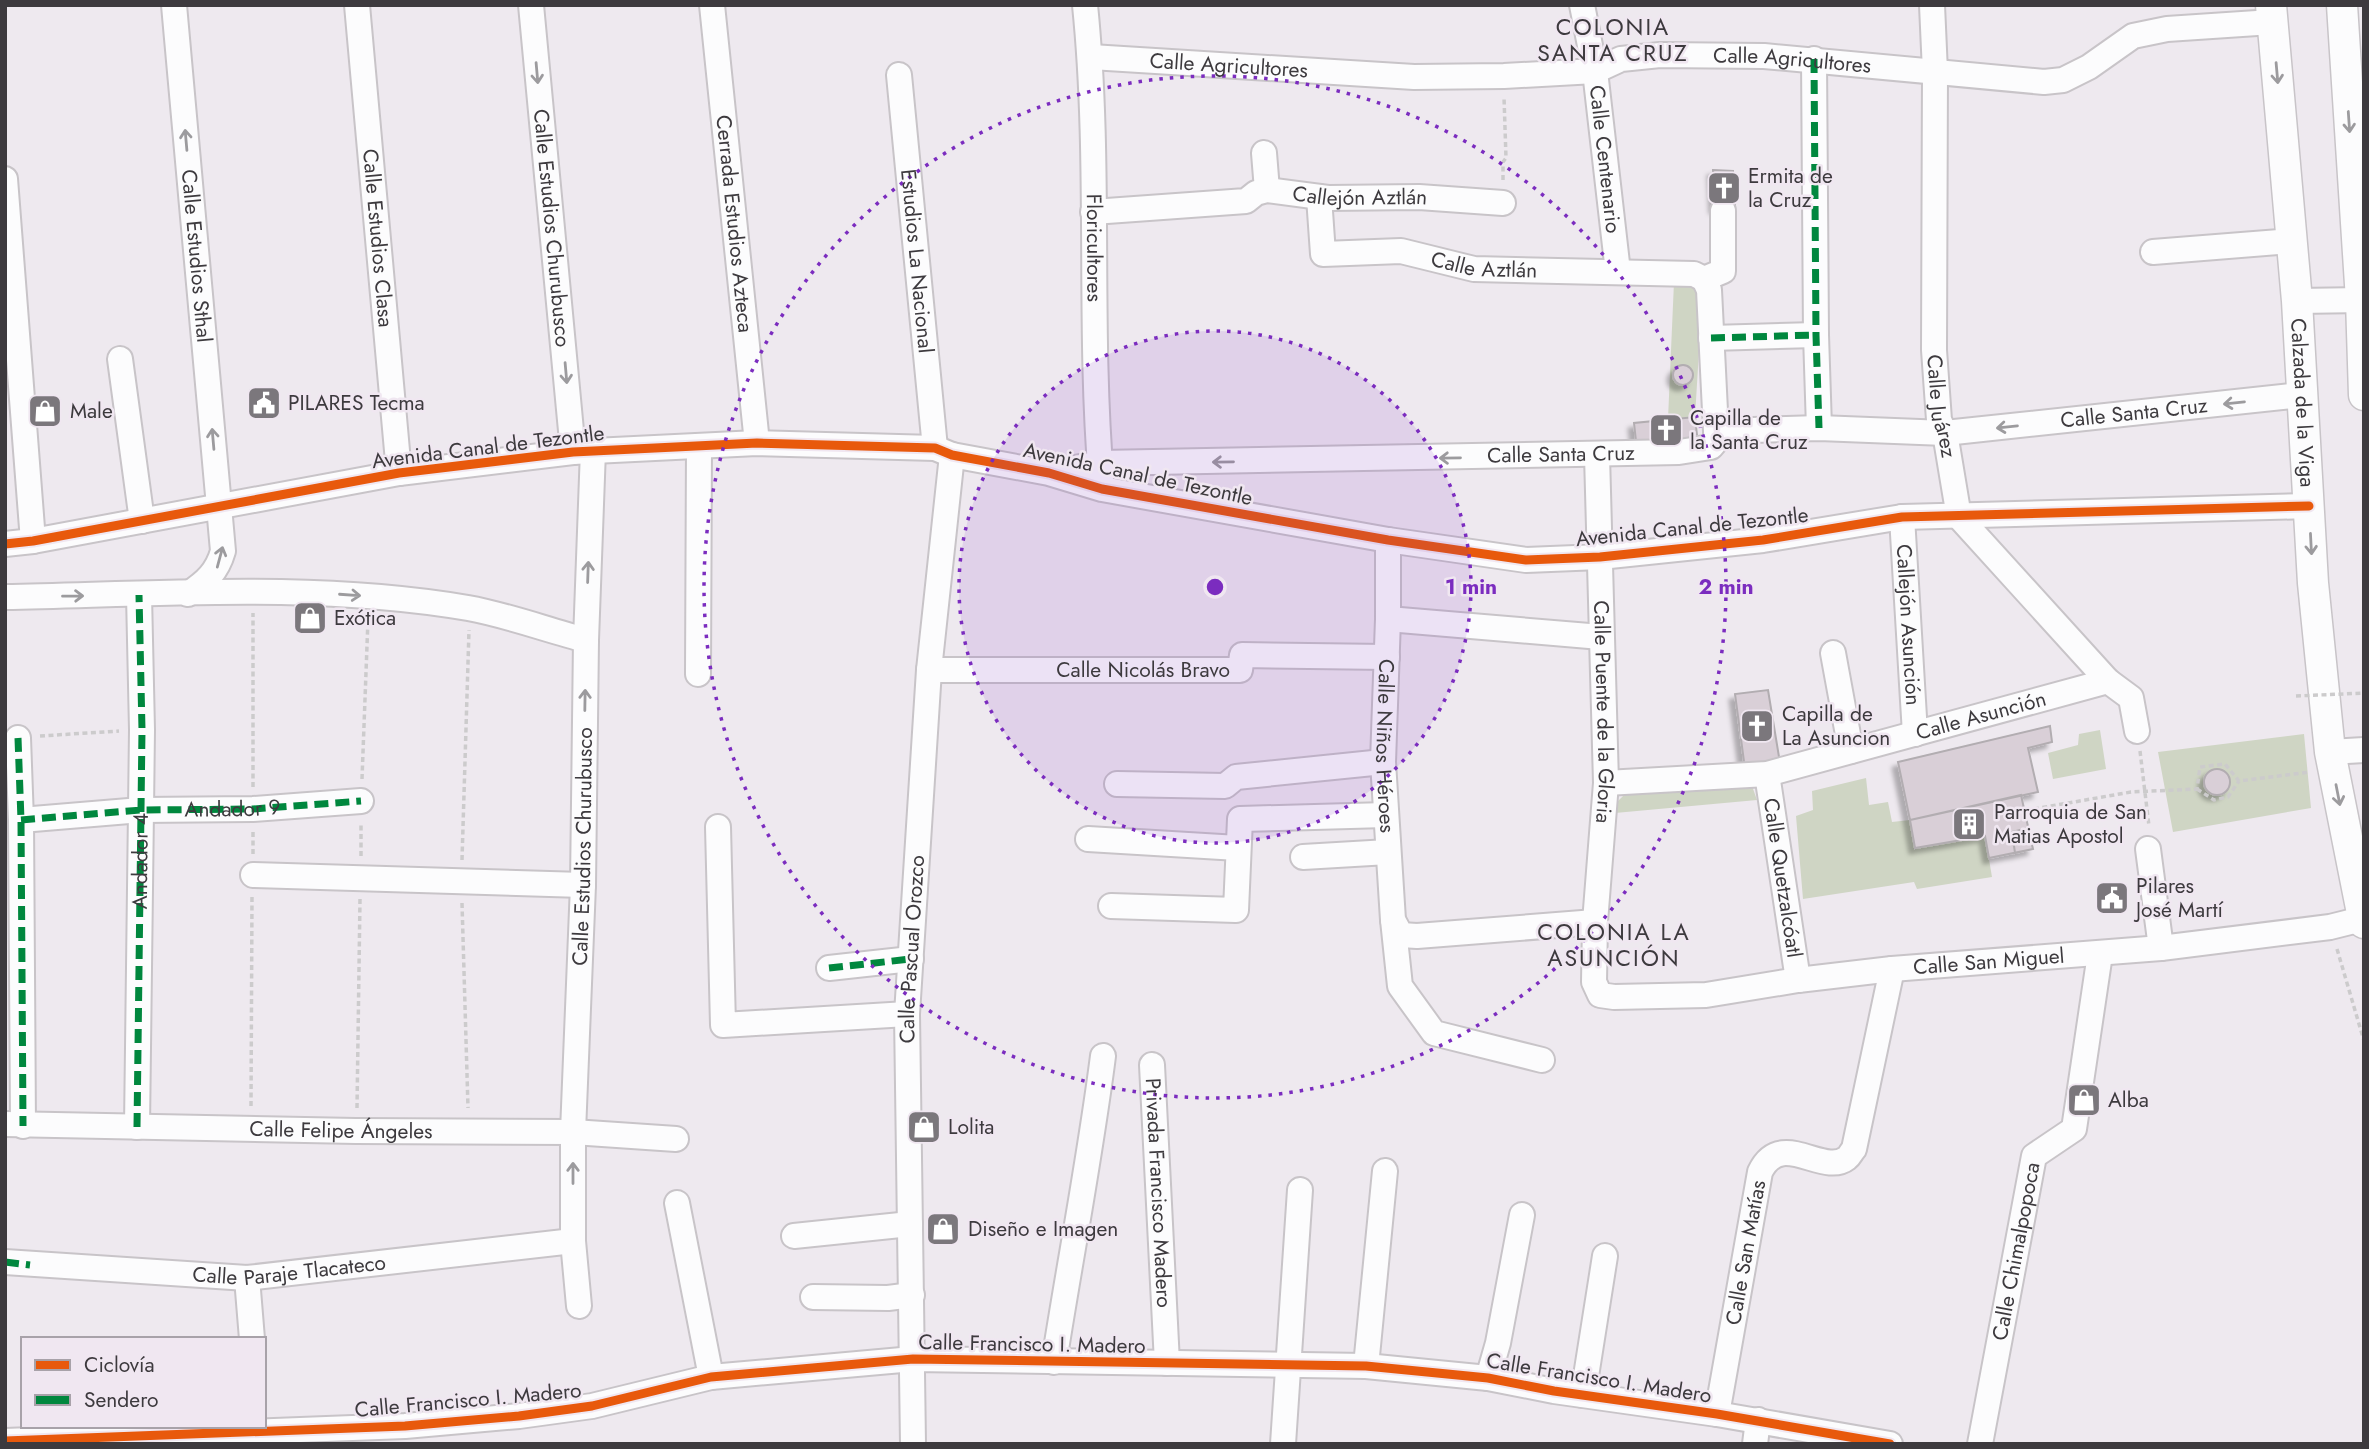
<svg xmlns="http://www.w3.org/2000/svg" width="2369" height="1449" font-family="Jost,sans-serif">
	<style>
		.green { fill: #cfd5c4 }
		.building { fill: #d9cfd7; stroke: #b2adb1; stroke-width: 2; filter: url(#shadow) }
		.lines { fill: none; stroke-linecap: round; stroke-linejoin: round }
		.minor-casing { stroke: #c8c4c8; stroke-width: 28 }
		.major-casing { stroke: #c8c4c8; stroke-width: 33 }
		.path { stroke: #cccbcc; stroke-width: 3.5; stroke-dasharray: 5 3.5; stroke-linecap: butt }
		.minor { stroke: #fcfcfd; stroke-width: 24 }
		.major { stroke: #fcfcfd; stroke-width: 30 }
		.path-bridge { stroke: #cccbcc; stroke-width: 3.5; stroke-dasharray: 5 3.5; stroke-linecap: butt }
		.quiet { stroke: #00873e; stroke-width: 7; stroke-dasharray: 14 7; stroke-linecap: butt }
		.cycleway-casing { stroke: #f0e7f1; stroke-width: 13 }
		.cycleway { stroke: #e8590c; stroke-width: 9 }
		.oneway { stroke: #9c9b9e }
		.ring { fill: none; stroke: #7b2cbf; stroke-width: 3.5; stroke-dasharray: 3.5 7 }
		.labels { text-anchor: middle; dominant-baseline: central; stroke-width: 5; stroke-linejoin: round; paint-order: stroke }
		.street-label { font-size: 21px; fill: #3d3a3e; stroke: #f0e7f1 }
		.poi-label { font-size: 21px; fill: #3d3a3e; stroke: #f0e7f1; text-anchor: start }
		.neighbourhood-label { font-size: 23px; letter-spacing: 2px; fill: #3d3a3e; stroke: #f0e7f1 }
		.centre { fill: #7b2cbf; stroke: #f0e7f1; stroke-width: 3.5 }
		.ring-label { font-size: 21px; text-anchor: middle; font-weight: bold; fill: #7b2cbf; stroke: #f0e7f1; stroke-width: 5; stroke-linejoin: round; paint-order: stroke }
	</style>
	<defs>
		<filter id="shadow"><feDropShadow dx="-5.5" dy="5.5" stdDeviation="2" flood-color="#0004"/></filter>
	</defs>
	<rect width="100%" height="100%" fill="#eee9ef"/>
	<!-- green -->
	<path class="green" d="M1674 282 1693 284 1702 301 1695 417 1668 419Z
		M2100 730 2106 769 2053 779 2048 753 2078 745 2079 734Z
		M2304 734 2311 808 2173 832 2158 752Z
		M1866 778 1869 805 1888 802 1892 822 1910 820 1915 848 1985 836 1992 877 1917 889 1914 882 1803 899 1796 816 1813 810 1812 791Z
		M1752 786 1757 800 1615 813 1616 803 1629 790Z"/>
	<!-- building -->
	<path class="building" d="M1713 170 1733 171 1735 206 1715 208Z
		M1673 375a10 10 0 1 1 20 0a10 10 0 1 1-20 0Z
		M1695 417 1698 444 1637 450 1634 423Z
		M1768 690 1780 763 1745 769 1735 694Z
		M2050 726 2052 742 2028 748 2038 792 1910 820 1898 762Z
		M2204 782a13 13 0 1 1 26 0a13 13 0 1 1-26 0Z
		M2021 795 2033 849 1989 858 1985 836 1915 848 1910 820Z
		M2028 828 2033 849 2015 853 2012 832Z"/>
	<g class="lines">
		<!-- minor casing -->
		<g class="minor-casing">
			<g id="minor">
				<path id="s1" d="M174 5 223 551C217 572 206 582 188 594"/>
				<path id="s2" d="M357 5 399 473"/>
				<path id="s3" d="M531 5 573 452"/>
				<path id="s4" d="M712 5 757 443"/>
				<path id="s5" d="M1085 5C1101 162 1088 321 1101 478"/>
				<path id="s6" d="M1582 5 1595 71 1618 272"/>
				<path id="s7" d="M1932 5 1935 72 1934 350 1939 420 1945 433 1959 517 2108 681 2131 698 2137 731"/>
				<path id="s8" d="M1091 57 1414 77 1504 76 1595 71 1621 59 1660 55 1764 56 2044 82 2063 80 2089 67 2133 36 2167 29 2272 22"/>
				<path d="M1814 59 1816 335 1819 428"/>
				<path id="s9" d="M899 75 935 448"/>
				<path d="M1264 153 1267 190"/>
				<path d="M5 179 33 541"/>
				<path id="s10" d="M1319 197 1323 254 1401 251 1474 269 1694 274 1704 279"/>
				<path id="s11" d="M1093 212 1246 201 1256 193 1267 190 1328 198 1419 197 1503 203"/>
				<path d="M2153 252 2291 241"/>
				<path d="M1704 279 1709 290 1716 431"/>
				<path d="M1704 279 1723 271V211"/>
				<path d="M2297 301 2364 300"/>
				<path d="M1711 338 1816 335"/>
				<path d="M120 359 142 521"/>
				<path id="s12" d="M1597 455 1606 783 1595 922 1594 982 1600 995 1614 997 1706 995 1798 980 1892 969 2161 948 2330 927 2362 919"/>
				<path id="s13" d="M1051 473 1100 463 1679 452 1711 447 1717 440 1716 431 1819 428 1945 433 2301 395"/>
				<path id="s14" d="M1902 517 1915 734"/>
				<path id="s15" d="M1388 540V619L1383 762 1393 920 1401 935 1417 936 1595 922"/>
				<path d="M5 544 33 541 399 473 573 452 757 443 935 448 952 455 1049 473 1102 489 1388 540 1526 560 1600 557 1763 540 1902 517 2309 506"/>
				<path d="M5 597C158 594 316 582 468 608 507 615 547 630 586 640"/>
				<path d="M1388 619 1601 637"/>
				<path d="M1833 653 1851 751"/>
				<path id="s16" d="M929 670H1240L1242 655 1387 657"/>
				<path d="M698 674 699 446"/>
				<path d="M18 738 21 820 23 1126"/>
				<path d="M2330 752 2364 750"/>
				<path id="s17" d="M1767 774 1798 980"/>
				<path id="s18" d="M1606 783 1767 774 2108 681"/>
				<path d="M1117 784 1225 786 1236 777 1383 762"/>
				<path id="s19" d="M21 820 141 810 253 809 361 801"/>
				<path d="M718 827 723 1025 907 1014"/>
				<path d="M1088 839 1238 848"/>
				<path d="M2148 849 2161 948"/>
				<path d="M1303 857 1388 852"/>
				<path d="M253 875 583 885"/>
				<path d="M1111 906 1236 910 1240 819 1386 815"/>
				<path d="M1393 920 1400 986 1434 1033 1542 1060"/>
				<path d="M829 968 911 959"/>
				<path id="s20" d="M1152 1065 1167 1363"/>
				<path id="s21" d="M5 1124 356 1131 573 1132 676 1139"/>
				<path id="s22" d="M137 1127 142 730 139 595"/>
				<path d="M677 1203 711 1377"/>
				<path d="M794 1236 910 1224"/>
				<path id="s23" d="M5 1262 247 1278 573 1241"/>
				<path d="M247 1278 252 1339"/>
				<path d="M813 1297 888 1298 912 1295"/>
				<path id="s24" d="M579 1306 573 1241V1132L583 885 586 640 593 450"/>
				<path d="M1054 1362C1070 1260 1090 1158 1103 1056"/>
				<path d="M1366 1366 1385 1171"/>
				<path d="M1488 1378 1498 1343 1522 1215"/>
				<path d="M1583 1395 1605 1256"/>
				<path id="s25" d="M1717 1414 1760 1172C1781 1128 1823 1177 1847 1158 1850 1156 1851 1152 1854 1149L1892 969"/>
				<path d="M5 1441 405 1426 519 1416 592 1406 711 1377 913 1359 1366 1366 1488 1378 1554 1391 1717 1414 1890 1444"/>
				<path id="s26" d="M913 1444 907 1014 929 670 952 455"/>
				<path d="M1283 1444 1300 1190"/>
				<path d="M1755 1444 1758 1420"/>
				<path id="s27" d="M1980 1444 2034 1156 2074 1129 2100 954"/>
			</g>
		</g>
		<!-- major casing -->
		<g class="major-casing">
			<g id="major">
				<path id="s28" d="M2271 5 2297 301 2313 583 2330 752 2364 923"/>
				<path d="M2342 5 2361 300 2364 395"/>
			</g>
		</g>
		<!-- path -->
		<path class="path" d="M1503 180V162L1506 158 1504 97
			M40 736 119 731
			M2140 751 2149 826
			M362 779 368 619
			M253 787V613
			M2197 789 2214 800 2228 797 2239 781
			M2034 809 2131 792 2197 789 2200 767 2225 764 2239 781 2310 772
			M253 854V830
			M361 856V822
			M462 860 469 630
			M462 903 468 1108
			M2337 949 2364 1041
			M251 1106 252 897
			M357 1108 360 899"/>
		<!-- minor -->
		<use href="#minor" class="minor"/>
		<!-- major -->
		<use href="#major" class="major"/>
		<!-- path-bridge -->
		<path class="path-bridge" d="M2296 696 2364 693"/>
		<!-- quiet -->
		<path class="quiet" d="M1814 59 1816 335 1819 428
			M1711 338 1816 335
			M18 738 21 820 23 1126
			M21 820 141 810 253 809 361 801
			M829 968 911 959
			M137 1127 142 730 139 595
			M5 1262 30 1265"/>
		<!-- cycleway casing -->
		<g class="cycleway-casing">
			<path id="cycleway" d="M5 544 33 541 399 473 573 452 757 443 935 448 952 455 1049 473 1102 489 1388 540 1526 560 1600 557 1763 540 1902 517 2309 506
				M5 1441 405 1426 519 1416 592 1406 711 1377 913 1359 1366 1366 1488 1378 1554 1391 1717 1414 1890 1444"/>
		</g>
		<!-- cycleway -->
		<use href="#cycleway" class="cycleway"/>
	</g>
	<!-- one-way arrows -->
	<defs><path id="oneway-shaft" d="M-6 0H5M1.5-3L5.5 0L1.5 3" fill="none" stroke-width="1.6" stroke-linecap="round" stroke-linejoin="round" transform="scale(1.75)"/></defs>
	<g class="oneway">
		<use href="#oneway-shaft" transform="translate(537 73) rotate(85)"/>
		<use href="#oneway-shaft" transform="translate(2277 73) rotate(85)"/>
		<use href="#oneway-shaft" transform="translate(2349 122) rotate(86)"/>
		<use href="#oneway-shaft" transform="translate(186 140) rotate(-95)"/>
		<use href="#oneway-shaft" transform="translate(566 373) rotate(85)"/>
		<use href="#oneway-shaft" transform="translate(2234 403) rotate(174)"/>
		<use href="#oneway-shaft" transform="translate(2007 427) rotate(174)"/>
		<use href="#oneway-shaft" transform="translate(213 439) rotate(-95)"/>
		<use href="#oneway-shaft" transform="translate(1450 458) rotate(179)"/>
		<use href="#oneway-shaft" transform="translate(1223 462) rotate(179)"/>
		<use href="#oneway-shaft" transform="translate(2311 544) rotate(87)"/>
		<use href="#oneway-shaft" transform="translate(220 557) rotate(-75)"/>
		<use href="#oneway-shaft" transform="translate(588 572) rotate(-88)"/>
		<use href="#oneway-shaft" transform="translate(350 595) rotate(4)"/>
		<use href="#oneway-shaft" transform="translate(73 596) rotate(-1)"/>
		<use href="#oneway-shaft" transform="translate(585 700) rotate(-89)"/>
		<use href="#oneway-shaft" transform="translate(2338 795) rotate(79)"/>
		<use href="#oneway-shaft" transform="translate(573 1173) rotate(-90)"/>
	</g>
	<!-- distance rings -->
	<circle cx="1215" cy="587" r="256" fill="#7b2cbf" fill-opacity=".12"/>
	<g class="ring">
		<circle cx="1215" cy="587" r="256"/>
		<circle cx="1215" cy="587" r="511"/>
	</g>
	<!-- icons -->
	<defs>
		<g id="church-square" transform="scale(1.75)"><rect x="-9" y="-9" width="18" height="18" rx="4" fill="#7b777c" stroke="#f0e7f1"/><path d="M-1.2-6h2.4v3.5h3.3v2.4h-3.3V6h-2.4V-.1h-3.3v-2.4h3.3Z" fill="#fff"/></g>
		<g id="civic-square" transform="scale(1.75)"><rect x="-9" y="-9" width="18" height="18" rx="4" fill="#7b777c" stroke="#f0e7f1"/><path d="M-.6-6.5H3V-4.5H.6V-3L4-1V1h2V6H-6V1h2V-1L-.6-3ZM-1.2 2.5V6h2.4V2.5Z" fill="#fff"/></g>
		<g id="shop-square" transform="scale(1.75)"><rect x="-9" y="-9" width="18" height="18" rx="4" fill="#7b777c" stroke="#f0e7f1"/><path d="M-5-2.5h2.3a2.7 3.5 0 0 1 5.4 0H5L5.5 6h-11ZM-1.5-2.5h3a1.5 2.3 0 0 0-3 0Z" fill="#fff"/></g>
		<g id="building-square" transform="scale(1.75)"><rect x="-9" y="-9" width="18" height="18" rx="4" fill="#7b777c" stroke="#f0e7f1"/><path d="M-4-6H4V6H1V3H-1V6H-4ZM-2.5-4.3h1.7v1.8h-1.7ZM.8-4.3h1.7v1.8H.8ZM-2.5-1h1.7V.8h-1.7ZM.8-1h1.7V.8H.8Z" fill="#fff"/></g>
	</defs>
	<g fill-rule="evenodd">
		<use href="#church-square" x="1724" y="188"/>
		<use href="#civic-square" x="264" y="403"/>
		<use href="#shop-square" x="45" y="411"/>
		<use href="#church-square" x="1666" y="430"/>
		<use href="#shop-square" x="310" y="618"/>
		<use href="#church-square" x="1757" y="726"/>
		<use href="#building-square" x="1969" y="824"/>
		<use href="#civic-square" x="2112" y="898"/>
		<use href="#shop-square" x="2084" y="1100"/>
		<use href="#shop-square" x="924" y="1127"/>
		<use href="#shop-square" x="943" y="1229"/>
	</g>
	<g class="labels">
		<!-- street labels -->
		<g class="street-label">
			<text stroke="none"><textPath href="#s8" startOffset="705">Calle Agricultores</textPath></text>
			<text stroke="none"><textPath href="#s8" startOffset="138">Calle Agricultores</textPath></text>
			<text stroke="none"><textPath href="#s6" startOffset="156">Calle Centenario</textPath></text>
			<text stroke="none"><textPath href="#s11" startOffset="271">Callejón Aztlán</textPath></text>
			<text stroke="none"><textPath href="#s4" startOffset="220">Cerrada Estudios Azteca</textPath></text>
			<text stroke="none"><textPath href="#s3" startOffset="224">Calle Estudios Churubusco</textPath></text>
			<text stroke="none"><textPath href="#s2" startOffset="234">Calle Estudios Clasa</textPath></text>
			<text stroke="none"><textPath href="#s5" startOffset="243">Floricultores</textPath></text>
			<text stroke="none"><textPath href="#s1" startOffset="252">Calle Estudios Sthal</textPath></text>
			<text stroke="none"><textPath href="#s9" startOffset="187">Estudios La Nacional</textPath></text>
			<text stroke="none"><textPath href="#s10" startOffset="220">Calle Aztlán</textPath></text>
			<text stroke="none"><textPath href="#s28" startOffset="399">Calzada de la Viga</textPath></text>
			<text stroke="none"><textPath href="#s7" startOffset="402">Calle Juárez</textPath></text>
			<text stroke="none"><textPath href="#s13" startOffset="1099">Calle Santa Cruz</textPath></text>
			<text transform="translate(488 447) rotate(-7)">Avenida Canal de Tezontle</text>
			<text stroke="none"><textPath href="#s13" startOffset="511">Calle Santa Cruz</textPath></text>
			<text transform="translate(1138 474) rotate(12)">Avenida Canal de Tezontle</text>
			<text transform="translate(1692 527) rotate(-6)">Avenida Canal de Tezontle</text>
			<text stroke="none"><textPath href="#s14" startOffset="108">Callejón Asunción</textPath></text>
			<text stroke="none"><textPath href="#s16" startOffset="214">Calle Nicolás Bravo</textPath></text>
			<text stroke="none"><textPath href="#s12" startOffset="257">Calle Puente de la Gloria</textPath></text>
			<text stroke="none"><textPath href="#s18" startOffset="383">Calle Asunción</textPath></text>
			<text stroke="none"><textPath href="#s15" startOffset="206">Calle Niños Héroes</textPath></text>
			<text stroke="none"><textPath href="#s19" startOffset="212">Andador 9</textPath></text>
			<text stroke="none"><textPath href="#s24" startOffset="460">Calle Estudios Churubusco</textPath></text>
			<text stroke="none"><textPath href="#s22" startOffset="266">Andador 4</textPath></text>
			<text stroke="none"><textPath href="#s17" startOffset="105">Calle Quetzalcóatl</textPath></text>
			<text stroke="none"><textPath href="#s26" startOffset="495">Calle Pascual Orozco</textPath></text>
			<text stroke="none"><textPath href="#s12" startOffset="933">Calle San Miguel</textPath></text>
			<text stroke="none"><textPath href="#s21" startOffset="336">Calle Felipe Ángeles</textPath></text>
			<text stroke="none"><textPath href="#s20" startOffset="128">Privada Francisco Madero</textPath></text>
			<text stroke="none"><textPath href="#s25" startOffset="164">Calle San Matías</textPath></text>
			<text stroke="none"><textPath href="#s27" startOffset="196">Calle Chimalpopoca</textPath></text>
			<text stroke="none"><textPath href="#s23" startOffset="285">Calle Paraje Tlacateco</textPath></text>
			<text transform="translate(1032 1344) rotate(1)">Calle Francisco I. Madero</text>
			<text transform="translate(1599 1378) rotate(9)">Calle Francisco I. Madero</text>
			<text transform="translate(468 1400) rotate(-5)">Calle Francisco I. Madero</text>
		</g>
		<!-- poi labels -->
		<g class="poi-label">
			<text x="1748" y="176">Ermita de<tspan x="1748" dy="24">la Cruz</tspan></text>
			<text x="288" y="403">PILARES Tecma</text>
			<text x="70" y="411">Male</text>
			<text x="1690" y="418">Capilla de<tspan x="1690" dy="24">la Santa Cruz</tspan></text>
			<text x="334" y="618">Exótica</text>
			<text x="1782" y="714">Capilla de<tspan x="1782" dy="24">La Asuncion</tspan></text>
			<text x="1994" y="812">Parroquia de San<tspan x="1994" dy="24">Matias Apostol</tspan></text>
			<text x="2136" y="886">Pilares<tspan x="2136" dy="24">José Martí</tspan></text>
			<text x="2108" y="1100">Alba</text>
			<text x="948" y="1127">Lolita</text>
			<text x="968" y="1229">Diseño e Imagen</text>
		</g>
		<!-- neighbourhood labels -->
		<g class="neighbourhood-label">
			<text x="1613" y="27">COLONIA<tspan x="1613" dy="26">SANTA CRUZ</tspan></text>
			<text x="1614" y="932">COLONIA LA<tspan x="1614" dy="26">ASUNCIÓN</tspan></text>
		</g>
	</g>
	<circle cx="1215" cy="587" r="10" class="centre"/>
	<g class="ring-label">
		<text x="1471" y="594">1 min</text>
		<text x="1726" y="594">2 min</text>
	</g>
	<!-- border -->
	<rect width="2369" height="1449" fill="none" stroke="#3d3a3e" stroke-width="14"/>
	<!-- legend -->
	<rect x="21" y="1337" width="245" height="91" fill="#f0e7f1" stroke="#a8a2a9" stroke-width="2"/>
	<rect x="35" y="1360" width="35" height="10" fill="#e8590c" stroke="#a8a2a9" stroke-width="2"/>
	<text x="84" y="1372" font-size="21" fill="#3d3a3e">Ciclovía</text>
	<rect x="35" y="1395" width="35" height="10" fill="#00873e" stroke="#a8a2a9" stroke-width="2"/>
	<text x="84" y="1407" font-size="21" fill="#3d3a3e">Sendero</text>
</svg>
